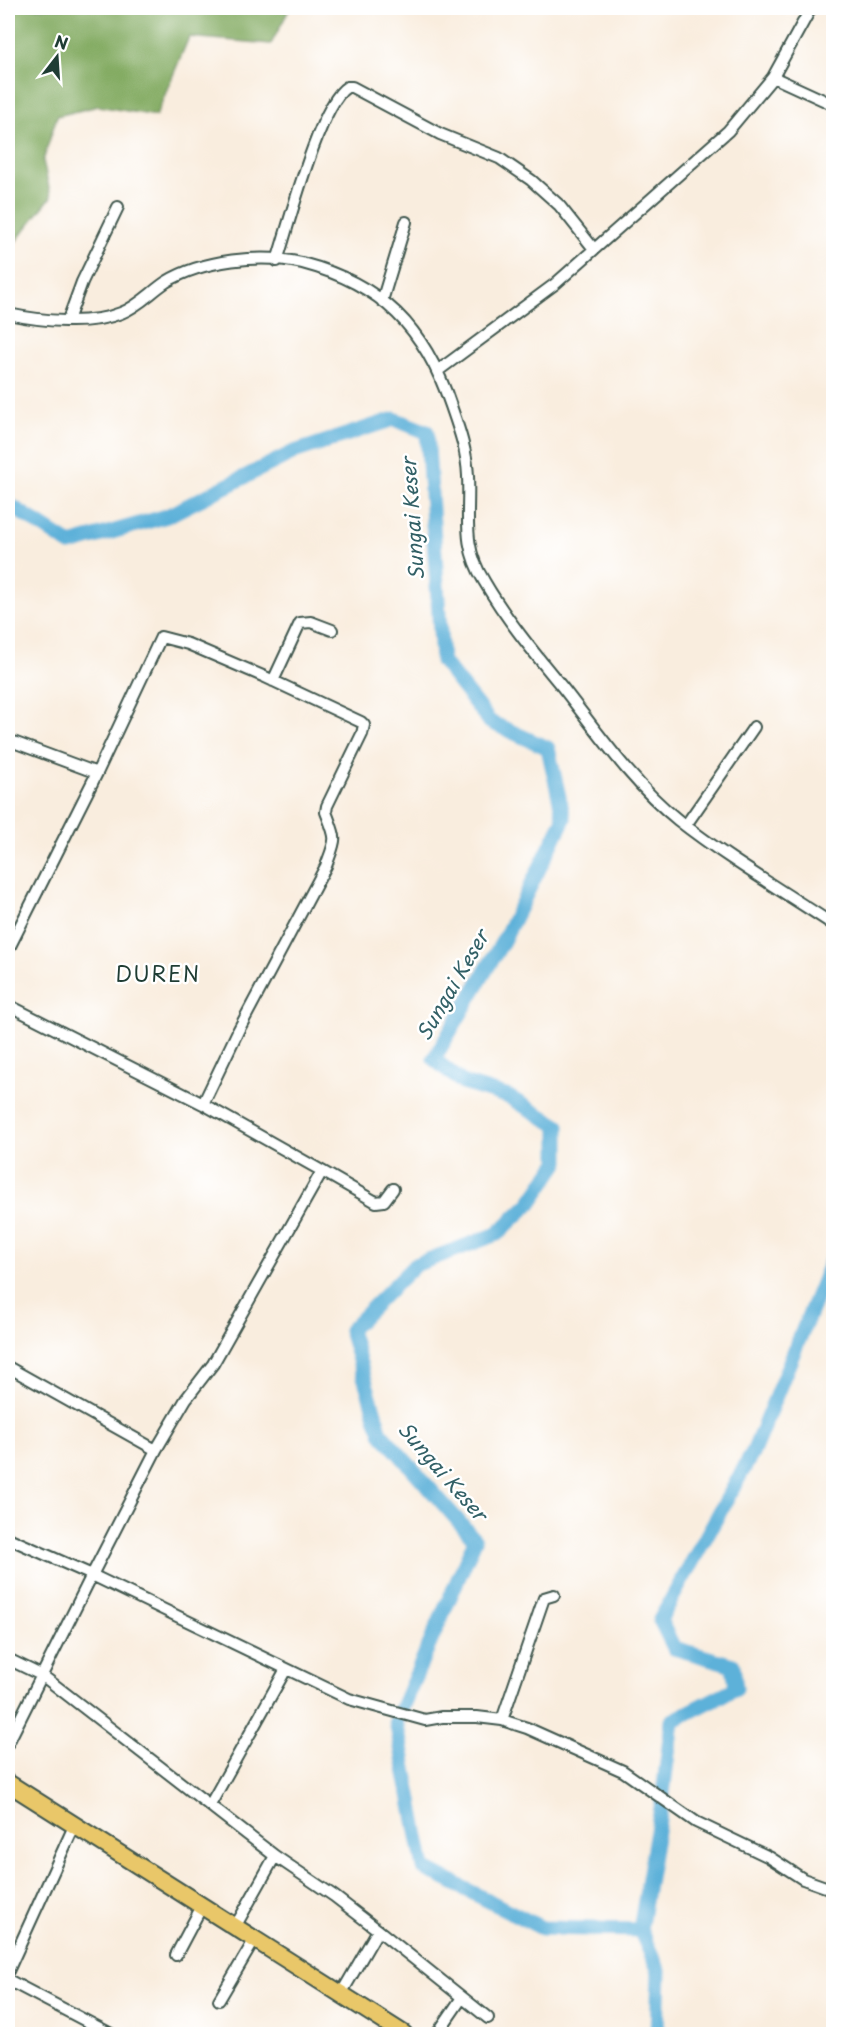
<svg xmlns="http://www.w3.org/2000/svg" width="841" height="2042" font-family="'Playpen Sans',sans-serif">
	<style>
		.forest { fill: #84ac63; stroke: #52744c; stroke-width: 1.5 }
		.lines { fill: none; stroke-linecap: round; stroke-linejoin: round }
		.river { stroke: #5db1d9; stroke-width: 15 }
		.minor-casing { stroke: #40574e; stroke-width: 14 }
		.highway-casing { stroke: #40574e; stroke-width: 20 }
		.minor { stroke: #fff; stroke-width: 10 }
		.highway { stroke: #e9c769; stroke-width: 16 }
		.labels { text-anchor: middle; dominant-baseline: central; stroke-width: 5; stroke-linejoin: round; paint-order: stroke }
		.water-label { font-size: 20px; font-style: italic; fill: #326066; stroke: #fff }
		.quarter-label { font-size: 21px; letter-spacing: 1.5px; fill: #1f3d34; stroke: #fff }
	</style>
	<rect width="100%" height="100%" fill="#fff"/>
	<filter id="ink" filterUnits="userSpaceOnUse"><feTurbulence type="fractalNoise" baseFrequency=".0167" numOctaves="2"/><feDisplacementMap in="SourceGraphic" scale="12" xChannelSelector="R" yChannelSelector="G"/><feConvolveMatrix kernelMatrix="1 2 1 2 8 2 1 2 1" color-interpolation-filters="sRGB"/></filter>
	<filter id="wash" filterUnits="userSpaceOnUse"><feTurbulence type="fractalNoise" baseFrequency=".008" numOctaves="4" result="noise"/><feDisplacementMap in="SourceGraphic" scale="24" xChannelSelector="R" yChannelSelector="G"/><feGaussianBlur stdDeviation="1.35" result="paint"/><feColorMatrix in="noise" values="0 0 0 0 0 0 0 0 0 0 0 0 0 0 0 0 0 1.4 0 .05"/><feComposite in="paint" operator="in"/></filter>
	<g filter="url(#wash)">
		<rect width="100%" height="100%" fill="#f9edde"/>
		<!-- forest -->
		<path class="forest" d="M8 8H290L271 44 189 37 156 116 98 106 57 116 43 161 51 197 8 251Z"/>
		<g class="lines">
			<!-- river -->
			<path class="river" d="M8 504 70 544 167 516 294 452 394 419 427 432 442 661 490 722 548 748 564 819 503 941 434 1059 463 1083 509 1097 558 1126V1162L530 1203 497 1234 415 1265 350 1330 381 1433 475 1540 396 1721 424 1868 542 1928 640 1930 659 1971 657 2034
				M640 1930 662 1802 672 1721 736 1688 733 1665 674 1648 660 1620 753 1452 834 1254"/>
		</g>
	</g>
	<g filter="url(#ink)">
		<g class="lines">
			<!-- minor casing -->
			<g class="minor-casing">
				<path id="minor" d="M773 77 834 105
					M277 261C288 227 320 103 347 87H352L440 134 499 158 531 180 559 205 594 249
					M382 301 406 222
					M8 314C41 321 89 326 121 313 139 306 151 292 166 282 202 260 261 253 302 263 382 284 425 328 451 406 459 429 467 451 468 476 470 516 461 544 484 581 506 619 535 654 563 688 599 734 632 783 678 820 728 859 781 890 834 925
					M68 320 82 282 118 207
					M439 370 555 284 728 131 773 77 811 8
					M273 681 300 623 311 622 332 630
					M8 740 97 773
					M686 825 754 727
					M8 950 97 773 161 637 188 644 265 677 361 722 364 725 362 734 327 806 326 812C337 841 337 836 326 866L238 1031 203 1104
					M8 1005 203 1104 322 1171 213 1364 186 1399 156 1450 92 1575 349 1699 425 1720 442 1717H477L502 1720 527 1728 623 1771 696 1822 769 1857 803 1879 834 1890
					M322 1171 376 1202 384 1201 393 1189
					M8 1367 156 1450
					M8 1538 92 1575 8 1743
					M8 1659 43 1676 275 1856 334 1896 378 1930 341 1994
					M502 1720 544 1598 554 1595
					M210 1805 286 1669
					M235 1927 275 1856
					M378 1930 488 2018
					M176 1955 202 1906
					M8 1971 75 1824
					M8 1980 111 2034
					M219 2000 255 1939
					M437 2034 461 1999"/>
			</g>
			<!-- highway casing -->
			<g class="highway-casing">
				<path id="highway" d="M8 1783 404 2034"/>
			</g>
			<!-- minor -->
			<use href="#minor" class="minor"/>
			<!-- highway -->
			<use href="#highway" class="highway"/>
		</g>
	</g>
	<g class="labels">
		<!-- water labels -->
		<g class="water-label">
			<text transform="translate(412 519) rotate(-94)">Sungai Keser</text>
			<text transform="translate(452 985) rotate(-60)">Sungai Keser</text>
			<text transform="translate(443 1471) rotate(49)">Sungai Keser</text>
		</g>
		<!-- quarter labels -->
		<g class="quarter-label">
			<text x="158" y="973">DUREN</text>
		</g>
	</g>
	<!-- margin -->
	<rect width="841" height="2042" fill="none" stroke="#fff" stroke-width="30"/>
	<!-- north arrow -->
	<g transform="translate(57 57) rotate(17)" stroke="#ffffff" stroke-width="4.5" paint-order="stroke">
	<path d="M0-4.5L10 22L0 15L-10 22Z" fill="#1f3d34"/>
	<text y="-9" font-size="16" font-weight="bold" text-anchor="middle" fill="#1f3d34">N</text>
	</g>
</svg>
